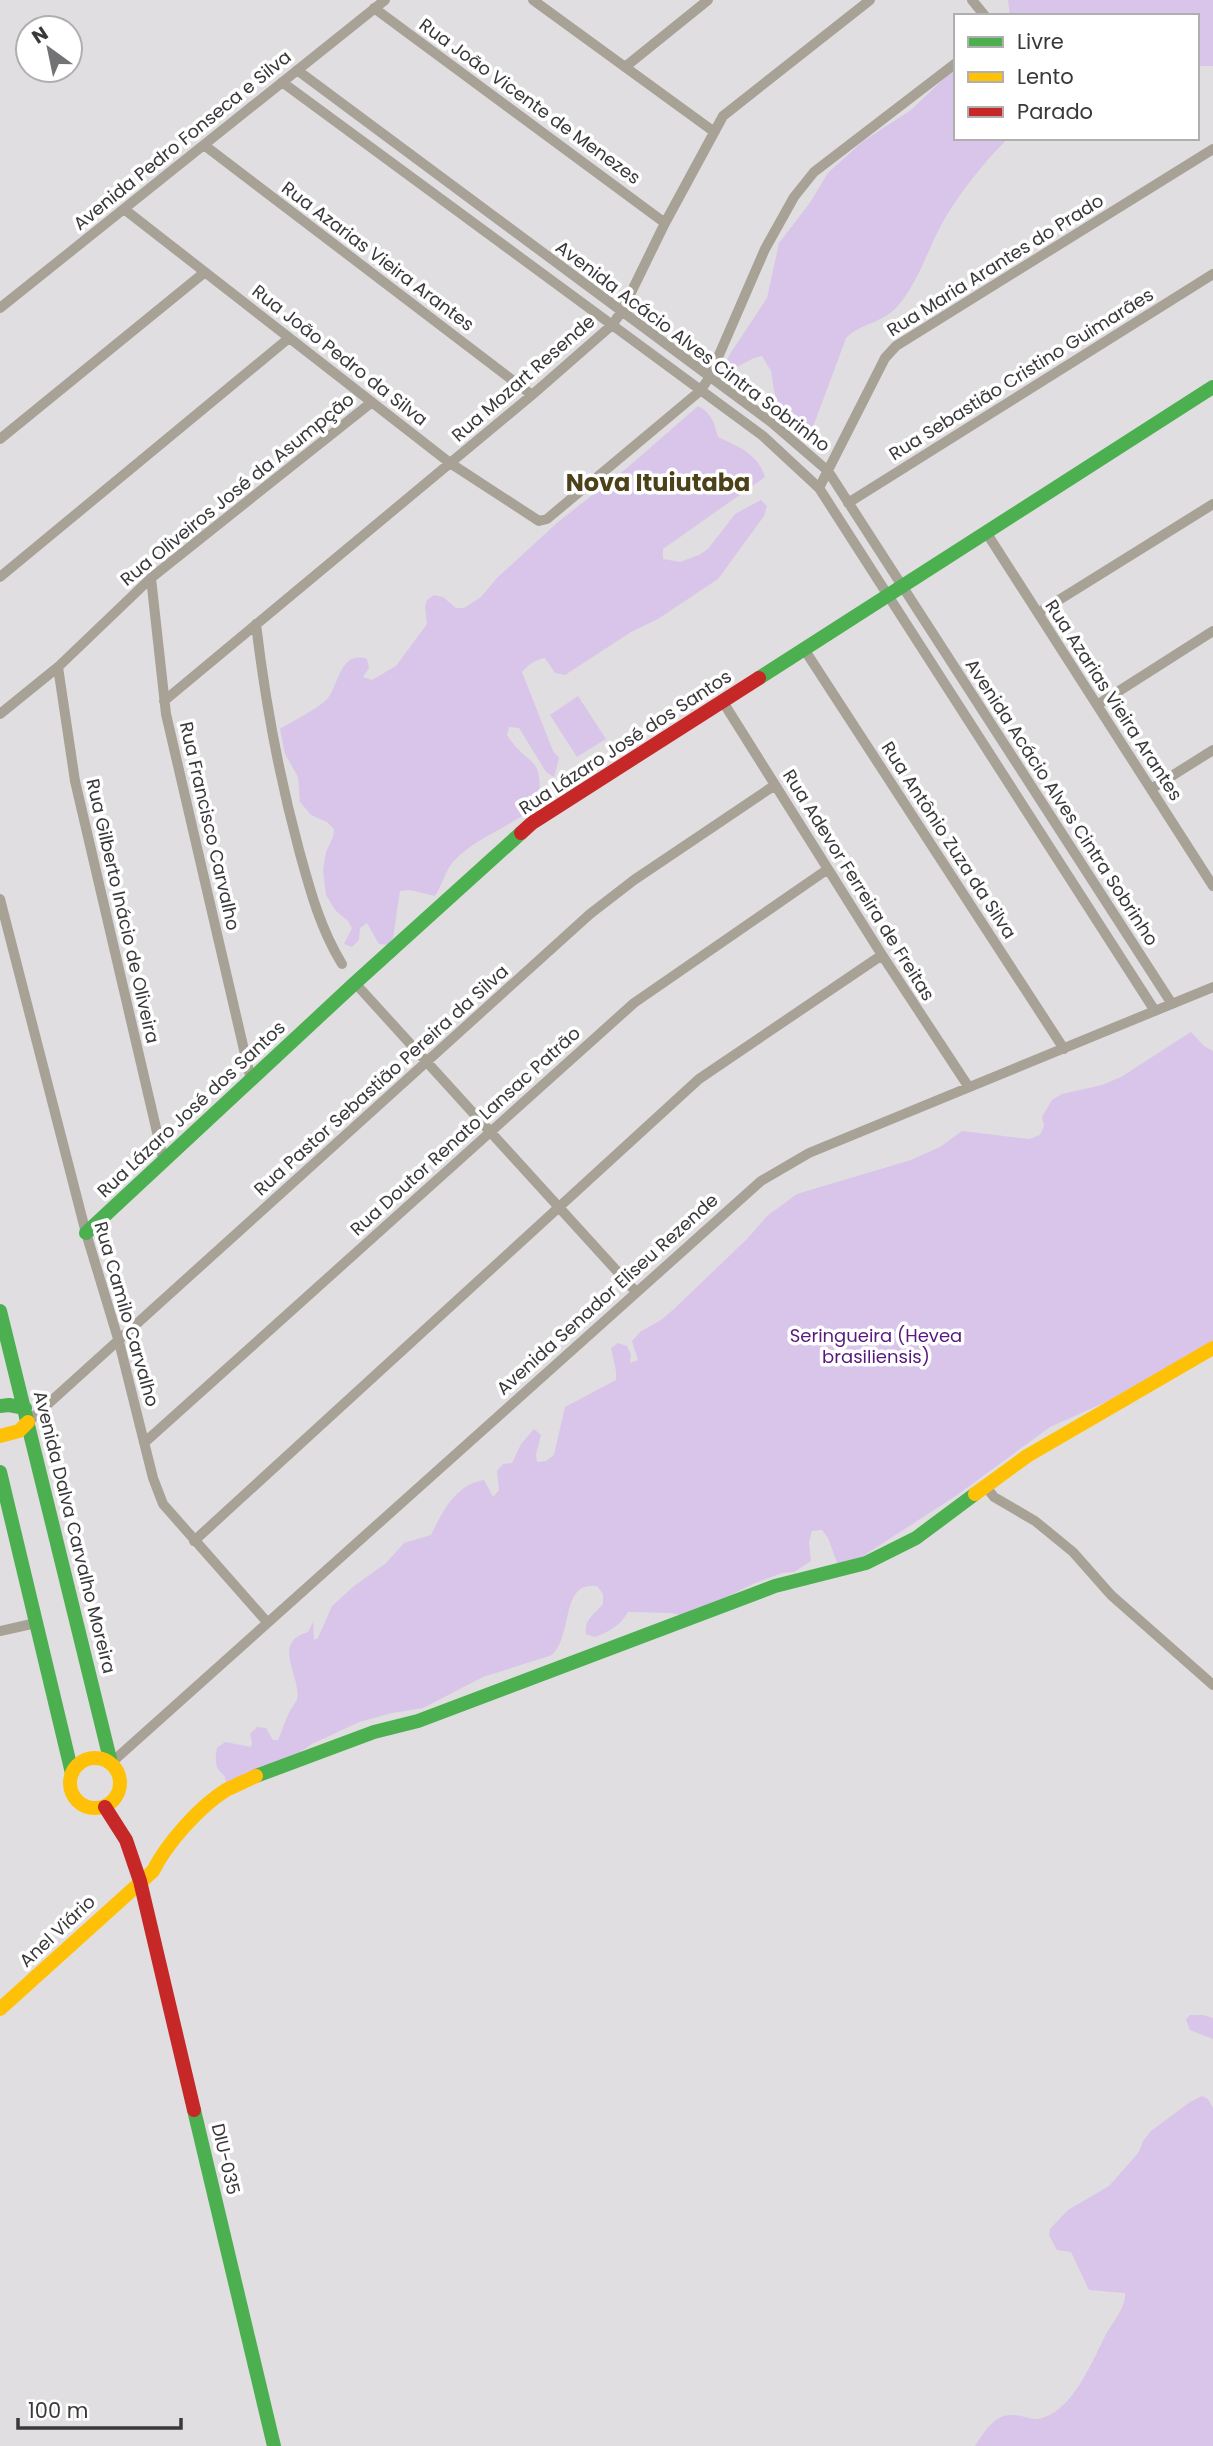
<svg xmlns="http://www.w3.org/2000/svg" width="1213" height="2446" font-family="Poppins,sans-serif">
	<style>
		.green { fill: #d8c5e9 }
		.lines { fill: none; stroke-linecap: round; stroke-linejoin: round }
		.street { stroke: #a8a296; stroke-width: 10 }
		.fast { stroke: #4caf50; stroke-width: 14 }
		.slow { stroke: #ffc107; stroke-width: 14 }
		.jam { stroke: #c62828; stroke-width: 14 }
		.labels { text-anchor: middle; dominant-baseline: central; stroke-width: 7; stroke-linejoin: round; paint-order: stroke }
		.street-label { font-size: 18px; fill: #39383a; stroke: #fff }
		.park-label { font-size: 18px; fill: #57197d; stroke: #fff }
		.district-label { font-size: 24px; font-weight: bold; fill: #4d4119; stroke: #fff }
	</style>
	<rect width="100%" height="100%" fill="#e0dee1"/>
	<!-- green -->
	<path class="green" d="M1008 0H1213V66H1197V16H1010Z
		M956 67V138H1008C983 164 964 187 945 218 928 247 919 283 896 308 881 323 860 324 846 338L813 427 807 433H799L775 397 771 371 762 356 754 358 729 371 726 362 730 354 767 298 779 243 809 204 828 173 862 142 911 110Z
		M698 406C712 414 714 422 718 437 739 447 758 454 765 477L663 549V559L680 562 699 555 708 549 735 514 761 500 767 506 764 516 718 579 658 619 631 632 565 675 555 673 545 658C535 660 529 664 522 672L553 751 559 758 554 777 546 772 519 728 509 727 507 735C529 769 543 752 539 803 514 826 475 837 453 862 446 870 442 885 435 896L410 890 400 891 393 938 388 945 379 944 367 923 360 928 359 940 352 947 344 944 352 928 348 921 335 910 326 895 323 870 326 852 333 837 334 829 327 822 311 815 300 802 298 777 285 754 280 729C291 722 321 707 328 698 339 683 341 650 367 659L369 668 363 677 372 680 396 666 427 624 425 607 427 600 434 595 443 597 456 608H464L481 597 497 578 558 522 627 468Z
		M578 696 606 739 577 757 550 715Z
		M1191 1032 1204 1046 1213 1051V1341L1108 1401 1050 1427 957 1495 857 1560 838 1565 828 1538 822 1530 812 1531 809 1542 811 1561 794 1572 782 1573 753 1584 702 1609 682 1615 671 1613 628 1612C620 1626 610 1631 595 1637L586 1634C584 1619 594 1615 603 1604V1594L597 1586C560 1581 574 1633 552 1655L483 1677 423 1708 392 1713 359 1722 312 1744 296 1755 226 1785 225 1776C214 1768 215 1761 217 1748L225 1742 251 1747 252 1743 250 1734 257 1727 266 1728 273 1740H278C283 1730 285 1719 291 1709 292 1708 296 1701 297 1700 302 1676 270 1643 308 1632L313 1622 314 1640 318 1638 332 1606 354 1586 385 1564 404 1543 431 1535C443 1511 455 1485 484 1480L493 1497 499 1490 497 1471 503 1464 512 1463 521 1444 534 1429 541 1435 536 1454 537 1462 546 1461 554 1455 565 1407 616 1380V1371L611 1348 618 1343 627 1346 631 1355 630 1363 638 1360 632 1341 640 1332 661 1320 674 1309 747 1239 767 1216 797 1194 911 1160 940 1147 962 1131 1029 1139 1040 1135 1044 1126 1042 1117 1052 1100 1062 1094 1102 1085 1121 1077Z
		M1190 2015H1203L1213 2018V2039L1190 2030 1186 2020Z
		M1202 2096 1208 2099 1213 2108V2446H975C984 2433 993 2415 1011 2415 1020 2414 1029 2420 1038 2419 1071 2414 1092 2362 1105 2336 1112 2323 1126 2308 1125 2293L1089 2290 1071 2252 1057 2250 1049 2235 1050 2229 1068 2210 1109 2186 1139 2152 1143 2141 1151 2131 1190 2102Z"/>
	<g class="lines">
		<!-- street -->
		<path class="street" d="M533 0 713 131
			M972 0 985 16
			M374 8 665 223
			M625 67 708 0
			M297 70 771 422 828 471 1172 1004
			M282 82 763 436 819 488 1155 1011
			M204 145 532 395
			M124 209 450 463 539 521 547 519 700 391 709 378 765 249 794 197 814 172 956 63
			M0 308 385 0
			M0 439 205 272
			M819 488 885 358 896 346 1213 149
			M848 503 1213 274
			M986 532 1213 886
			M0 577 289 338
			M151 578 166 714 251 1080
			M1038 613 1213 504
			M256 624C265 700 279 776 299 850 310 890 320 928 342 964
			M804 649 1064 1049
			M58 667 75 781 164 1162
			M164 701 532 395 612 325 622 311 665 223 723 116 870 0
			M723 702 882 955 968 1086
			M1097 705 1213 631
			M0 714 58 667 151 578 372 402
			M1151 789 1213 750
			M0 899 86 1233 119 1342 153 1478 163 1504 267 1622
			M355 983 636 1292
			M28 1422 590 914 634 880 775 785
			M144 1443 634 1003 828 869
			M987 1488 994 1497 1035 1521 1073 1552 1111 1595 1213 1685
			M194 1541 699 1079 882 955
			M0 1631 36 1623
			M111 1763 761 1181 809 1153 1213 987"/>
		<!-- fast -->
		<path class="fast" d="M759 678 1213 387
			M86 1233 355 983 521 833
			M0 1311 111 1763
			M0 1406 9 1405 25 1408
			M0 1472 72 1773
			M256 1776 374 1732 418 1721 775 1586 866 1563 916 1538 975 1494
			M194 2110 274 2446"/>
		<!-- slow -->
		<path class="slow" d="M0 1436 19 1431 28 1422
			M975 1494 1027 1456 1213 1348
			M70 1783a25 25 0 1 1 50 0a25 25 0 1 1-50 0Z
			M0 2009 153 1871C167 1843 199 1807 226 1790 236 1785 246 1781 256 1776"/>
		<!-- jam -->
		<path class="jam" d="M521 833 532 823 759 678
			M105 1807 126 1840 140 1881 194 2110"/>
	</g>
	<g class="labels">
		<!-- street labels -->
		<g class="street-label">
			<text transform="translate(530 101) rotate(36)">Rua João Vicente de Menezes</text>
			<text transform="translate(182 140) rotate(-39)">Avenida Pedro Fonseca e Silva</text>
			<text transform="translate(378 256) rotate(37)">Rua Azarias Vieira Arantes</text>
			<text transform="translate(995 265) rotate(-32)">Rua Maria Arantes do Prado</text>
			<text transform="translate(693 346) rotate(37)">Avenida Acácio Alves Cintra Sobrinho</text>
			<text transform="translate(340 355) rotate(38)">Rua João Pedro da Silva</text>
			<text transform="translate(1021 374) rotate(-32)">Rua Sebastião Cristino Guimarães</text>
			<text transform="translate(523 378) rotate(-41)">Rua Mozart Resende</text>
			<text transform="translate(237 489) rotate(-39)">Rua Oliveiros José da Asumpção</text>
			<text transform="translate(1114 700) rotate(57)">Rua Azarias Vieira Arantes</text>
			<text transform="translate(625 742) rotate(-33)">Rua Lázaro José dos Santos</text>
			<text transform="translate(1062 802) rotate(57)">Avenida Acácio Alves Cintra Sobrinho</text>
			<text transform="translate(210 826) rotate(77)">Rua Francisco Carvalho</text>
			<text transform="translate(949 840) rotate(57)">Rua Antônio Zuza da Silva</text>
			<text transform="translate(859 885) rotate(58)">Rua Adevor Ferreira de Freitas</text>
			<text transform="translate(123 911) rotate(77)">Rua Gilberto Inácio de Oliveira</text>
			<text transform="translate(381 1080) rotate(-42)">Rua Pastor Sebastião Pereira da Silva</text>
			<text transform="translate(191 1109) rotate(-43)">Rua Lázaro José dos Santos</text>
			<text transform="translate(465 1131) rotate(-42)">Rua Doutor Renato Lansac Patrão</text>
			<text transform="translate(607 1294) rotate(-42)">Avenida Senador Eliseu Rezende</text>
			<text transform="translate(127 1314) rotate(74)">Rua Camilo Carvalho</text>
			<text transform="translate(75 1532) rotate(76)">Avenida Dalva Carvalho Moreira</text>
			<text transform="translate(57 1931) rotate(-43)">Anel Viário</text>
			<text transform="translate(226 2159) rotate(77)">DIU-035</text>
		</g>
		<!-- park labels -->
		<g class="park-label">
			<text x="876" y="1335">Seringueira (Hevea<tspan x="876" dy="21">brasiliensis)</tspan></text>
		</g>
		<!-- district labels -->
		<g class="district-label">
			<text x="658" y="482">Nova Ituiutaba</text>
		</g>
	</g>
	<!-- legend -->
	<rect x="954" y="14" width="245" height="126" fill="#ffffff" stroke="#b0afb0" stroke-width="2"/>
	<rect x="968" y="37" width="35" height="10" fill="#4caf50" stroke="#b0afb0" stroke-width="2"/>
	<text x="1017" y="49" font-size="21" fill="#39383a">Livre</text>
	<rect x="968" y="72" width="35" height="10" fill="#ffc107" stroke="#b0afb0" stroke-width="2"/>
	<text x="1017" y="84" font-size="21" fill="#39383a">Lento</text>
	<rect x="968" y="107" width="35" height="10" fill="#c62828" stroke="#b0afb0" stroke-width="2"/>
	<text x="1017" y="119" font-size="21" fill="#39383a">Parado</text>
	<!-- north arrow -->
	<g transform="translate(49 49) rotate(327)"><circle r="33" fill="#ffffff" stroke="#b0afb0" stroke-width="2"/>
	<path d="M0-5L12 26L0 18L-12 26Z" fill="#737274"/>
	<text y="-10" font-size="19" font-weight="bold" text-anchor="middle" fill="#39383a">N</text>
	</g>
	<!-- scale -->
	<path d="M18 2418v10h163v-10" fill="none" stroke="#39383a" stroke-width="3.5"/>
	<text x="28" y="2418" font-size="21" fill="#39383a" stroke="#ffffff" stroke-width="5" paint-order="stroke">100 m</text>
</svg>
